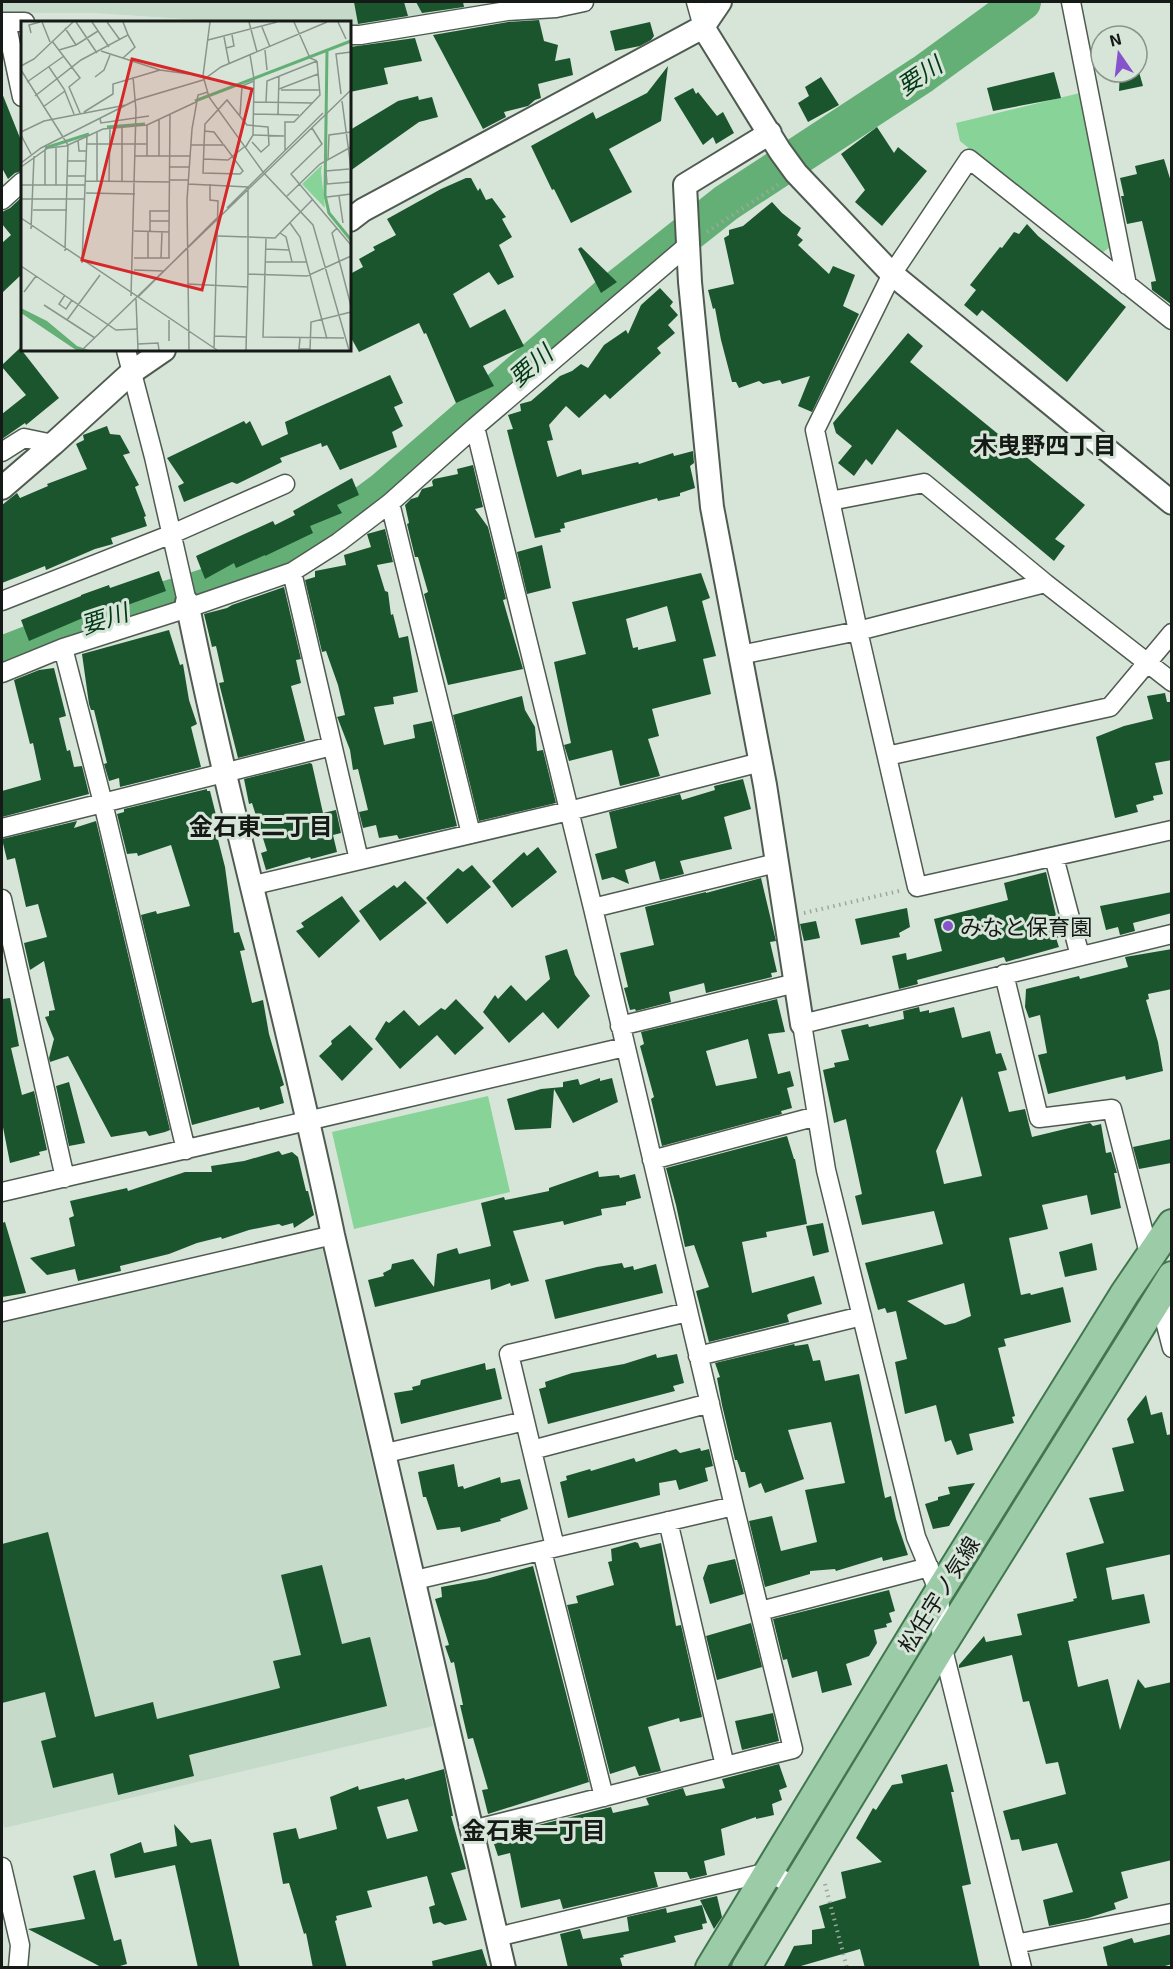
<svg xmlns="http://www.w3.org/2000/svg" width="1173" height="1969" font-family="'Exo 2','Noto Sans JP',sans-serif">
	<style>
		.built { fill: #c5dac9 }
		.green { fill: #88d398 }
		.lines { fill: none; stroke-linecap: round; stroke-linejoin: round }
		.river { stroke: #64af76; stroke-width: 38 }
		.building { fill: #1b552d; fill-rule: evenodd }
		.minor-casing { stroke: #4f5b51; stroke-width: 21 }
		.tertiary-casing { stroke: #4f5b51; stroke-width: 26 }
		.primary-casing { stroke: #41764f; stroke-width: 32 }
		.path { stroke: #9ca79d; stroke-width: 4; stroke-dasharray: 1.5 4.5; stroke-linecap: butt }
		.minor { stroke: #fff; stroke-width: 18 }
		.tertiary { stroke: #fff; stroke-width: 22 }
		.primary { stroke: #9bcba7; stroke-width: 28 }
		.poi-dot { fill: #8653cb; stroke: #d7e5d9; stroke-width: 2 }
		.labels { text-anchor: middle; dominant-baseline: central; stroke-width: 6; stroke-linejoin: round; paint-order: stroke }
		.poi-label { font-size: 22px; fill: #151a16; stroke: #d7e5d9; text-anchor: start }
		.street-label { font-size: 22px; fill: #151a16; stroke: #d7e5d9 }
		.water-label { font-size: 24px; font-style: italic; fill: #003a15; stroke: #d7e5d9 }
		.neighbourhood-label { font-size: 24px; font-weight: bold; fill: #151a16; stroke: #d7e5d9 }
		.inset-river { fill: none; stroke: #64af76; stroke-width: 3 }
		.inset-road { fill: none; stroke: #89948b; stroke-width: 1.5 }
		.view { fill: #d62828; fill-opacity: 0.15; stroke: #d62828; stroke-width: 3 }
		.inset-edge { fill: none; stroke: #151a16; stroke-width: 3 }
	</style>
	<rect width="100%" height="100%" fill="#d7e5d9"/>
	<!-- built -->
	<path class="built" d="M2 2H561L350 29V22H231L96 13H2Z
		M322 1248 433 1726 4 1828 2 1818V1321Z"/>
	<!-- green -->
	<path class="green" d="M1080 93 1112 246 1100 254 960 141 956 123Z
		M488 1096 510 1192 354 1229 332 1132Z"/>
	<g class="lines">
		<!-- river -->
		<path class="river" d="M2 655 59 633 186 594 279 563 302 551 383 491 606 298 726 203 923 74 1022 2"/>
	</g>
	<!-- building -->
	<path class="building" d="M354 2H404L408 16 358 24Z
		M416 2H463L464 7 422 13Z
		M539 20 544 41 558 45 555 61 570 58 573 75 538 84 541 98 535 100 528 106 504 112 506 117 483 129 433 35 508 22Z
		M650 22 654 36 651 40 640 46 615 51 610 31Z
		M415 38 422 61 384 68 388 84 350 92V47Z
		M668 66 661 121 609 149 632 192 571 223 554 189 552 190 531 146 593 112 596 119 647 93Z
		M1054 72 1061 98 993 111 987 88Z
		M1120 72H1139L1143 86 1119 91Z
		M821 77 839 105 808 122 798 103 809 96 805 87Z
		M693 88 696 94 698 92 717 116 723 112 734 133 716 144 713 137 703 145 674 98Z
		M2 93 22 143V171L15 173 8 179 2 168Z
		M418 96 419 100 432 97 438 117 419 122 350 171V130L398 101Z
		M877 127 894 153 898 147 927 171 882 226 855 202 865 190 841 154Z
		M1164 159 1172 185V305L1152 290 1151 282 1156 281 1142 221 1127 224 1121 196H1124L1120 178 1137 174 1135 166Z
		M466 178H471L478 191 480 188 486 200 492 198 506 217 502 219 512 237 499 245 514 277 498 285 489 272 453 294 470 328 505 309 524 346 483 366 494 386 456 403 426 333 424 334 419 323 359 352 350 336V274L363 267 359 259 375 250 373 247 396 235 387 219 441 189Z
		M22 197V274L2 293V243L11 235 2 224V212L10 208Z
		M772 202 782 213 801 228 797 235 803 240 798 245 829 274 833 266 855 275 843 306 859 314 812 412 798 406 810 376 782 384 780 380 763 384 759 381 739 388 736 382H732L721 340 715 308 713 309 708 290 734 284 724 238 729 235V230L743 226Z
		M1027 224 1038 236 1126 307 1067 382 982 310 977 316 964 305 976 290 970 285 1000 247 1002 248 1014 232 1019 234Z
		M581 247 617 282 601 293 578 249Z
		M660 288 673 302 670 306 678 315 668 325 675 333 657 348 661 353 610 399 605 394 579 418 566 406 549 425 553 440 547 441 557 477 581 469 582 475 638 462 639 464 673 453 674 456 693 451 694 463 690 466 695 488 680 493V496L658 501 657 498 564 523 565 528 560 529 561 532 535 538 513 454 507 430 513 429 508 415 521 411 520 404 531 401 560 376 572 371 581 364 588 368 604 345 626 330 628 334 641 305Z
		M908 333 923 346 910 362 1085 505 1055 539 1065 546 1054 561 897 429 872 465 866 459 854 476 838 463 852 446 836 433 833 423Z
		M20 348 59 398 26 425 25 423 2 439V414L26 395 2 367V365Z
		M390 375 403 403 394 407 403 426 392 432 397 447 340 470 327 445 322 447 321 443 280 458 282 462 237 484 232 482 184 502 178 486 184 483 167 458 244 421 246 424 250 421 262 446 288 434 285 422Z
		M107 426 110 434 120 435 130 453 123 455 139 485 135 487 146 516 144 517 147 526 111 538 113 544 95 549 46 570 45 566 2 583V505L17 493 20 498 48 486 47 484 87 469 76 444 84 440 83 435Z
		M473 465 483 507 475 509 488 527 506 599 503 600 523 669 448 685 424 594 428 592 418 557H415L407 524 409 523 405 505 411 499 418 497 422 489 433 486 432 481 434 479 458 474 457 469Z
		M352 478 359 495 337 505 342 513 310 526 313 533 265 556V555L236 568 234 563 205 579 196 556 273 521 275 525 295 515 293 511Z
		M385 529 393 562 377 565 385 591 388 592 391 615 393 614 399 638 408 636 418 692 393 697 394 704 374 707 384 745 415 738 413 725 432 721 457 826 399 839 397 835 379 838 376 825 363 828 359 812 368 810 358 769 353 770 350 750 338 719 337 717 345 715 338 685 326 651 322 652 305 580 315 577V571L346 565 344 555 371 547 367 534Z
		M542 545 551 588 527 594 517 552Z
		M159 571 166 591 122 607 120 602 29 641 21 620 81 596V595L109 585 110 588Z
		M701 573 710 598 702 601 716 656 703 659 711 694 652 709 659 736 648 739 660 776 620 786 612 750 569 761 564 745 571 743 554 662 586 654 572 602ZM667 606 676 641 638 650V647L633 648 626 619Z
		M284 587 301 659 296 660 301 683 291 686 305 741 238 758 219 683 224 682 216 646 212 647 204 614 227 608 232 605Z
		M169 630 180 665 183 664 189 700 197 724 191 727 201 767 120 787 119 778 109 781 104 764 107 763 94 710H91L89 704 82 654Z
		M54 668 66 716 59 718 67 751 70 750 74 767 82 766 89 794 2 817V791L41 780 33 743 30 744 14 680 39 670Z
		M1165 693 1167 702H1172V760L1155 763 1163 794 1153 796 1154 800 1136 805 1138 812 1115 818 1096 737 1124 726 1153 719 1147 696Z
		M522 696 525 710 535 727 537 751 543 750 556 803 479 821 453 715Z
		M310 763 312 764 323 813 336 810 341 833 333 835 337 852 311 859 310 857 266 870 261 853 267 851 252 803 249 804 244 779Z
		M743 779 751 809 724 817 732 849 680 861 684 874 660 880 655 861 625 870 629 884 613 877 602 880 595 854 617 848 609 812 680 794 682 800 715 790 714 786Z
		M207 789V791H210L216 815 212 816 225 867 234 933 239 932 245 950 240 951 252 1003 263 1000 269 1034 284 1085 280 1087 284 1103 260 1110 259 1107 192 1125 141 915 156 911 157 914 190 906 171 845 138 856 137 853 127 854 117 814 124 812V809Z
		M77 821 74 828 96 821 170 1130 165 1132 149 1136 146 1131 111 1137 68 1056 50 1062 49 1058 54 1039 45 1017 49 1016V1011L55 1010 44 961 30 970 24 943 47 937 38 904 26 907 15 858 7 860 2 839Z
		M538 847 557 872 512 908 492 881 524 852 527 856Z
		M472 865 491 887 447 924 426 898 458 868 463 872Z
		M1046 872 1061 937 1056 938 1059 947 1006 962 1004 957 917 980 918 984 899 989 892 956 906 953 907 960 942 951 934 919 1008 900 1004 883Z
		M761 878 776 941 770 942 777 972 771 973 772 977 706 993 704 983 669 992 671 1002 636 1011 635 1009 630 1010 624 988 628 987 620 953 654 945 645 907 706 892V893Z
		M405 881 427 903 380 941 359 911 394 885 397 888Z
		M1172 892V913L1133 923 1135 931 1120 935 1118 927 1106 930 1100 906Z
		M342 896 360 921 319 958 296 931 304 927 301 923Z
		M907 908 910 927 899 933 900 937 861 945 855 919Z
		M816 921 820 938 804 941 800 924Z
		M567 949 575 975 590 996 558 1029 543 1012 509 1043 483 1012 495 995 498 999 511 985 526 1001 550 979 545 956Z
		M1172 949V989L1148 994 1149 999 1146 1000 1158 1042 1163 1071 1126 1080 1125 1076 1048 1094 1038 1055 1047 1053 1040 1015 1029 1018 1025 1007 1026 989 1079 976 1080 979 1128 967 1125 957Z
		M10 998 19 1046 11 1048 22 1095 34 1091 47 1150 39 1152 40 1155 10 1163 2 1122V999Z
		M456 999 484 1028 455 1055 437 1035 400 1069 375 1039 386 1021 389 1023 404 1010 419 1026 441 1008 445 1010Z
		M777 999 785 1032 768 1034 778 1074 790 1071 794 1086 787 1088 792 1108 781 1111 782 1114 662 1146 651 1099 654 1097 640 1046 644 1044 641 1032ZM748 1039 757 1078 716 1086 706 1051Z
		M919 1007 920 1012 929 1010V1013L954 1007 962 1038 990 1031 996 1054 1001 1053 1007 1070 998 1072 1009 1112 1025 1109 1032 1137 1090 1123 1093 1126 1101 1124 1106 1153 1111 1152 1117 1173H1114L1121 1208 1091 1215 1087 1195 1042 1205 1048 1229 1009 1238 1021 1295 1030 1293 1031 1295 1063 1287 1071 1322 1004 1339 1006 1346 998 1348 1015 1416 1012 1417 1014 1423 969 1434 973 1450 957 1455 951 1440 945 1442 936 1405 905 1414 895 1362 907 1359 896 1311 887 1313 885 1308 878 1310 865 1263 943 1244 934 1211 862 1225 855 1196 862 1194 846 1119 834 1123 823 1070 835 1067 834 1063 849 1060 841 1030 868 1024 869 1027 904 1019 903 1011ZM962 1096 982 1176 944 1184 936 1151ZM964 1283 971 1316 955 1323 945 1325 907 1301Z
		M350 1025 373 1049 342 1081 319 1056 332 1044 331 1041Z
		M600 1078V1081L612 1078 618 1102 573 1123 554 1089 551 1128 515 1130 507 1099 541 1089 563 1087V1082L578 1079 580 1085Z
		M69 1082 85 1143 69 1146 56 1086Z
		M787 1136 794 1159H795L807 1224 766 1232 767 1237 742 1242 752 1293 814 1276 822 1304 790 1313 787 1315 789 1322 709 1342 696 1291 709 1287 694 1245 685 1247 676 1205 666 1168Z
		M1171 1139V1163L1139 1169 1133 1147Z
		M279 1151 282 1155 292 1152 298 1157 306 1191H308L314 1215 294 1228 293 1223 282 1226 279 1224 249 1230 222 1239 221 1237 197 1243 169 1254 120 1266 121 1271 78 1281 75 1269 47 1275 30 1258 75 1246 69 1218 74 1216 70 1201 127 1188 128 1191 185 1172H212L211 1166 244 1161Z
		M598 1171 599 1177 619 1175 620 1178 635 1174 641 1198 626 1202V1205L601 1209 602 1215 564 1225 563 1221 513 1231 529 1281 511 1286 510 1283 491 1290 490 1279 375 1307 368 1280 384 1276 383 1273 391 1269 392 1264 413 1259 434 1287 437 1254 457 1248 459 1254 491 1246 481 1203 504 1197 505 1200 549 1191V1188Z
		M5 1222 26 1293 2 1297V1223Z
		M823 1223 829 1252 813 1256 806 1226Z
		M1092 1243 1097 1270 1065 1277 1059 1252Z
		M622 1263 624 1268 633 1266 634 1270 656 1264 663 1293 555 1319 545 1280 597 1267Z
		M794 1344 795 1346 808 1344 813 1361 820 1360 825 1381 859 1374 885 1498 891 1496 896 1519 908 1555 883 1561 882 1557 836 1571 835 1569 810 1571V1574L765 1587 749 1521 772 1516 781 1551 817 1542 805 1490 845 1483 831 1422 788 1430 804 1479 765 1493 761 1483 749 1488 745 1472H741L737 1460H735L722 1405 717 1378 720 1377 715 1363Z
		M656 1354 657 1358 677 1354 684 1383 673 1386 675 1391 548 1424 539 1389 546 1387 545 1382 572 1373 624 1364Z
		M485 1363 486 1370 495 1368 502 1399 401 1424 394 1393 413 1390 412 1387 420 1385 421 1380Z
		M1146 1395 1151 1415 1162 1412 1167 1435 1172 1434V1554L1106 1568 1112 1600 1144 1594 1150 1623 1068 1641 1078 1687 1108 1679 1120 1730 1138 1679 1145 1688 1172 1682V1860L1121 1872 1128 1898 1114 1903 1116 1909 1088 1918 1049 1926 1043 1900 1073 1892 1057 1843 1022 1851 1019 1839 1011 1840 1003 1811 1066 1794 1058 1762 1046 1764 1029 1701 1023 1702 1012 1655 959 1668V1665L984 1636 986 1642 1022 1635 1017 1614 1074 1601 1073 1599 1077 1598 1066 1553 1104 1543 1089 1498 1124 1491 1112 1448 1134 1443 1127 1419Z
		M700 1448 701 1451 709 1449 713 1466 705 1468 708 1481 679 1490 676 1480 659 1483 660 1495 568 1518 560 1482 567 1480 566 1476 590 1469 591 1471 634 1458 636 1462 676 1449 680 1453Z
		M454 1464 458 1487 463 1486 464 1489 500 1477 501 1483 520 1479 528 1509 500 1519 501 1521 461 1532 460 1527 437 1530 426 1497H423L418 1472Z
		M975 1483 949 1526 933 1529 925 1504 938 1500V1497L950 1494 948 1487Z
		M48 1532 95 1717 153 1702 157 1719 280 1688 273 1661 301 1655 281 1575 322 1565 342 1644 370 1637 387 1706 189 1755 194 1776 118 1795 113 1773 53 1788 41 1741 56 1737 45 1692 2 1703V1544Z
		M635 1542 638 1543 640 1548 661 1543 676 1626 681 1625 702 1717 680 1722 679 1718 648 1727 661 1771 639 1776 635 1766 610 1774 567 1605 578 1603 576 1596 614 1585 608 1562 612 1561 611 1549Z
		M735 1559 744 1594 710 1604 703 1578 708 1565Z
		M533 1566 589 1782 488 1814 482 1790 488 1789 473 1738 468 1739 460 1705H463L454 1662 451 1663 445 1646 449 1645 435 1599 442 1597 441 1587 486 1579Z
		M889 1590 895 1611 889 1613 892 1622 886 1624 887 1627 874 1630 877 1643 869 1656 846 1664 852 1685 822 1693 817 1671 792 1678 787 1659 783 1660 773 1619Z
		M751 1623 762 1667 717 1680 706 1636Z
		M773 1713 779 1741 742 1750 735 1721Z
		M779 1764 787 1787 779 1790 782 1800 772 1804 774 1815 756 1819V1817L721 1829 725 1855 704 1861 707 1875 690 1879 687 1872H654L658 1887 563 1909 560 1899 521 1908 510 1853 498 1856 492 1838 494 1836 611 1807 613 1813 649 1805 646 1798 683 1788 686 1796 725 1788 722 1779Z
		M947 1764 954 1792H951L971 1884 962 1886 980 1968H865L860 1949 794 1968H783L794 1946 812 1944V1930L825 1928 819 1906 846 1898 841 1872 882 1862 856 1838 873 1808 876 1810 892 1785 903 1783 901 1775Z
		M444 1769 453 1816H451L466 1869 451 1873 467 1920 445 1925 440 1922 433 1924 429 1907 435 1905 427 1876 367 1891 372 1907 336 1916 337 1920 335 1921 347 1968H313L306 1933 304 1934 289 1883 283 1884 273 1833 296 1828 299 1839 337 1829 330 1797 358 1786 359 1790 404 1778 405 1780ZM408 1799 418 1831 387 1839 377 1807Z
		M174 1824 191 1843 211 1839 240 1968H198L175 1865 115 1878 110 1854 141 1842 144 1853 177 1846Z
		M95 1870 114 1941 121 1939 127 1964 113 1968H103L28 1929 85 1919 73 1876Z
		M717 1896 722 1917 714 1929 700 1900Z
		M702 1905 707 1923 702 1924 703 1929 674 1936 676 1942 623 1955 624 1957 620 1958 623 1968H568L560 1934 580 1929 583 1939 629 1931 627 1917 666 1908 667 1913Z
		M1172 1934V1964L1158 1968H1108L1103 1947 1132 1938 1134 1943Z
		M482 1949 488 1968H433L432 1961Z"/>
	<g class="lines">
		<!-- minor casing -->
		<g class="minor-casing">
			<path id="minor" d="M696 2 703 27
				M1071 2 1127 285
				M2 22H25
				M6 22 22 97
				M350 35H360L507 11 556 8 584 2
				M2 200 22 182
				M1172 320 969 159 892 274 815 430 858 631 917 887 1172 830
				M126 350 154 457 187 602
				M2 452 24 438 53 444
				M830 501 924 483 1045 583
				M390 503 471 834
				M292 572 359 860
				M2 601 172 534 285 484
				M63 648 103 803 186 1150
				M740 655 858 631 1045 583 1172 682
				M2 673 63 648 188 608 292 572 339 542 390 503 475 427 688 245
				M887 756 1110 707 1172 633
				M2 828 332 746
				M1054 857 1080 956
				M250 886 569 811 761 762
				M2 899 65 1178
				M593 908 776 863
				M1004 974 1039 1118 1112 1109 1151 1261
				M620 1026 796 983
				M652 1160 817 1116
				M2 1192 625 1047
				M1158 1294 1172 1348
				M2 1312 333 1235
				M698 1356 862 1316
				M532 1450 710 1403
				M386 1453 525 1421
				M668 1521 725 1766
				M555 1547 509 1354 688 1312
				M542 1551 604 1797
				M415 1580 734 1506 593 908 475 427
				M760 1611 929 1567
				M472 1830 793 1749 734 1506
				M2 1867 20 1945 18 1968
				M497 1937 768 1872 795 1886
				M1016 1944 1172 1913
				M1022 1968 942 1645 939 1592 916 1537 826 1170 802 1024 1172 934"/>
		</g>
		<!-- tertiary casing -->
		<g class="tertiary-casing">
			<path id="tertiary" d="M703 27 780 151 796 173 892 274 1172 503
				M770 133 685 185 690 282 712 507 765 785 802 1024
				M350 220 363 210 703 27 720 2
				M2 488 53 444 132 372 164 350
				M187 602C230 814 289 1023 333 1235L504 1968"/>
		</g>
		<!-- primary casing -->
		<g class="primary-casing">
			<path id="primary" d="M710 1968 939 1592 1125 1293 1172 1224
				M746 1968 942 1645 1172 1276"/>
		</g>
		<!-- path -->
		<path class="path" d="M707 232 778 185
			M804 913 899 891
			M825 1884 847 1968"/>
		<!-- minor -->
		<use href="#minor" class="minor"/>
		<!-- tertiary -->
		<use href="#tertiary" class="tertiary"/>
		<!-- primary -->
		<use href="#primary" class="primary"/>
	</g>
	<!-- markers -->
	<circle class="poi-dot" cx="948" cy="926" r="6"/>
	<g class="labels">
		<!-- poi labels -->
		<g class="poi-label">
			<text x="960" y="926">みなと保育園</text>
		</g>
		<!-- street labels -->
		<g class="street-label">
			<text transform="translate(938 1594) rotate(-58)">松任宇ノ気線</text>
		</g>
		<!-- water labels -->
		<g class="water-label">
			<text transform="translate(919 75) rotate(-34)">要川</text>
			<text transform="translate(530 365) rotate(-41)">要川</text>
			<text transform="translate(104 618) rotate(-18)">要川</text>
		</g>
		<!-- neighbourhood labels -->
		<g class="neighbourhood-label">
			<text x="1045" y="444">木曳野四丁目</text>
			<text x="261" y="825">金石東二丁目</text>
			<text x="534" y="1829">金石東一丁目</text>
		</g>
	</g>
	<!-- overview -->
	<g transform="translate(21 21)">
		<rect width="330" height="330" fill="#d7e5d9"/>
		<path d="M301 144 300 150 304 187 281 163Z" fill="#88d398"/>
		<path d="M0 287 26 300 56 325 68 329H55L0 292Z" fill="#64af76"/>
		<path class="inset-river" d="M306 29 304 174 308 192 330 219M174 80 330 20M86 106 124 103M24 127 68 113"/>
		<path class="inset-road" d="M21 1 29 21M55 1 76 32M71 1 88 26M86 1 99 19M189 1 182 55 188 76 242 151 292 204 328 329M228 1 236 31M273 1 289 37 296 40M317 1 325 18M241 6 249 26M44 7 55 24M10 12 8 4 19 1M203 16 208 42M187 19 256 1M31 20 59 57 48 66 59 92M205 27 213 25 211 14M38 29 55 24 77 10M244 29 246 49M80 30 139 49 182 55M102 37 114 26 107 14M0 45 13 38 52 1M28 46 43 68 53 93M0 49 47 124 44 230M74 56 83 49 89 34M6 61 43 35M258 68 297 53M260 69H298M320 73 315 33 330 31M14 75 60 39 107 14 102 1M321 80 330 147M232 81 292 82M245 81 246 60 296 40M22 86 44 70M63 91 92 73V63L139 49M232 93 278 94M257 93 258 55M219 94 221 65 233 60M79 98 80 102 128 95M291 107 301 123 270 153 330 224M183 110 193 111 202 123M0 111 23 100 105 84M0 114 10 133M232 114 263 115M57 119 58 130H65M65 123H126M170 124H203L222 150 219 153 182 152 183 124 184 103 206 79 226 104 247 106 248 124 240 131 231 121M224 127 232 114 233 58 229 34M264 129V101H273L299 74 296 40M114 135H169M126 135V104M138 135V99M183 138 207 139 223 126M307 138 308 114 330 111M47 140H65M0 142 20 127 115 79 182 59 200 46 306 1M0 146 27 127 45 125 82 108 126 104 175 81M149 146H168M328 148 305 150 306 163 330 161M47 155H65M148 159H168M64 160 148 161M76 160V111M88 160 89 108M101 160V106M167 163 227 166V253M189 163V179L197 180 193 328M0 164H64M24 164V128M35 164V126M65 172 114 173M266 175 299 143 330 126M318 175 322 202M306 176 330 173M0 178H64M206 187 302 92M12 189H46M0 197 196 329M129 200H148M269 202 279 216 306 318M316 207 311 212 330 285M10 208 13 135M113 210 148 211 149 94M127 210V237M129 210V190H148M259 212 265 216 271 241M197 215 254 217 292 178M245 217 242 316 323 317M245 228 268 229M113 237H148V211M140 237 141 211M244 241H286M61 242 66 115M0 245 95 309 117 308M113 249 143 250M166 263 227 266M3 271 15 255M44 274 38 283 45 288 51 279M110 275 115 89 112 56M117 276 198 195M115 278 117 329M23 284 74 317M46 299 79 254M148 299V320M193 315 225 316M279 317 278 328H289M117 323 137 322 138 329M61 329 330 69M168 329 166 179 171 108 177 74 187 71M225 329 227 253 286 255 330 235M289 329 290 301 330 291"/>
		<path class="view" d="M111 38 231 68 181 269 61 239Z"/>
		<rect width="330" height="330" class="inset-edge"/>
	</g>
	<!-- border -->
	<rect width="1173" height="1969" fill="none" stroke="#151a16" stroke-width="6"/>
	<!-- north arrow -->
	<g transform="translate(1119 54) rotate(346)"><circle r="28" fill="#d7e5d9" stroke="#89948b" stroke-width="1.5"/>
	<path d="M0-4.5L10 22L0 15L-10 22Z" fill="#8653cb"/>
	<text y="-9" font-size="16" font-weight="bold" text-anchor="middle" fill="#151a16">N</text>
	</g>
</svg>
